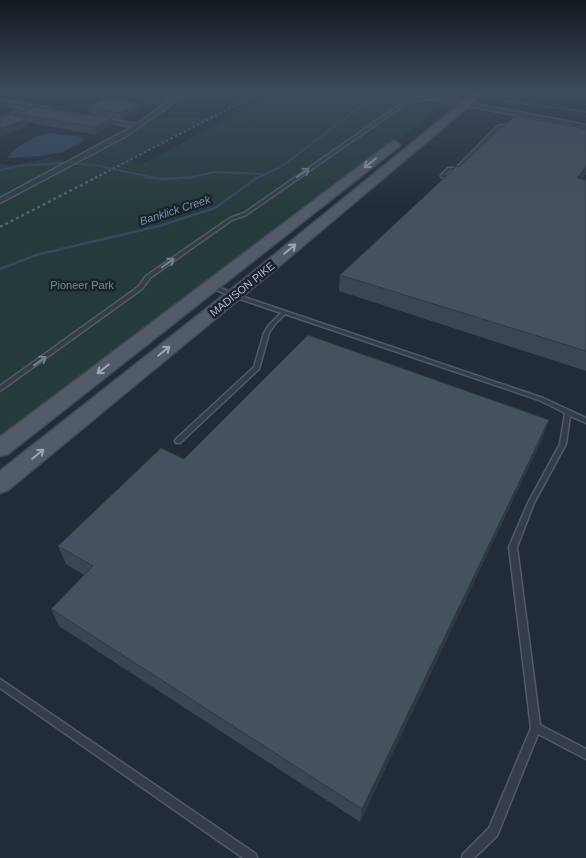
<svg xmlns="http://www.w3.org/2000/svg" width="586" height="858" font-family="Arial,sans-serif">
	<style>
		.green { fill: #253b3b }
		.water { fill: #34485f }
		.lines { fill: none; stroke-linecap: round; stroke-linejoin: round }
		.stream-far1 { stroke: #34485f; stroke-width: 2 }
		.stream { stroke: #34485f; stroke-width: 2.5 }
		.lane-casing { stroke: #515b66; stroke-width: 3 }
		.street-casing { stroke: #515b66; stroke-width: 3 }
		.primary-casing { stroke: #404955; stroke-width: 3 }
		.lane { fill: #343d48; fill-rule: evenodd }
		.street { fill: #343d48; fill-rule: evenodd }
		.primary { fill: #525c68; fill-rule: evenodd }
		.rail-far1 { stroke: #56626f; stroke-width: 2; stroke-dasharray: 2.5 2.5; stroke-linecap: butt }
		.rail { stroke: #56626f; stroke-width: 2.5; stroke-dasharray: 3 3; stroke-linecap: butt }
		.wall { fill: #3a4652 }
		.shaded-wall { fill: #303942 }
		.building { fill: #44515f; stroke: #303942 }
		.oneway { stroke: #9ca6b2 }
		.oneway2 { stroke: #77818d }
		.labels { text-anchor: middle; dominant-baseline: central; stroke-width: 5; stroke-linejoin: round; paint-order: stroke }
		.far-water-label { font-size: 11px; font-style: italic; fill: #7690ad; stroke: #1a222c }
		.far-park-label { font-size: 11px; fill: #66956e; stroke: #1a222c }
		.far-street-label { font-size: 11px; fill: #aeb8c5; stroke: #1a222c }
	</style>
	<rect width="100%" height="100%" fill="#212c37"/>
	<!-- green -->
	<path class="green" d="M69 91H162L174 95 168 101 155 105 126 97H97Z
		M273 91H462L0 448V164L17 165 48 158 73 162 149 118H210L129 160 142 164 259 102 260 98Z"/>
	<!-- water -->
	<path class="water" d="M50 133 82 137 84 141 62 152 41 156 7 158C16 145 35 136 50 133Z"/>
	<g class="lines">
		<!-- stream-far1 -->
		<path class="stream-far1" d="M499 100 586 112
			M0 170 18 166 61 163 95 165 155 178
			M188 178 215 172 262 174
			M257 178 281 167 353 112 384 91"/>
		<!-- stream -->
		<path class="stream" d="M145 177 164 179 194 177
			M0 269 36 255 159 226 215 208 258 177"/>
		<!-- lane casing -->
		<g class="lane-casing">
			<path id="lane" d="M576 91H580L577 92Z
				M426 97 452 101 450 102 426 99 407 103 246 215 232 220 150 278 142 289 0 391V386L138 287 146 276 230 218 244 213 405 101Z
				M513 124H514V126L500 128 458 170H450L445 175 453 177V179L441 177V175L448 168H456L498 126Z
				M209 285H213L235 294 543 398 586 418V423L570 416 566 444 534 503 517 547 540 725 586 749V759L538 734 497 836 474 858H462L463 854 489 828 531 728 509 547 528 503 560 444 565 413 539 400 285 314 275 324 269 333 259 369 180 443H176L175 441 176 439 254 367 264 333 269 325 281 313 231 296 209 287Z
				M0 679 256 854 257 858H243L0 688Z"/>
		</g>
		<!-- street casing -->
		<g class="street-casing">
			<path id="street" d="M0 91H4L0 94Z
				M183 91H190L128 135 0 203V198L132 127 94 119V117L137 124Z
				M450 99 586 125V129L448 102Z
				M0 100 49 108 52 110 49 112 35 110 0 122V118L27 108 0 104Z"/>
		</g>
		<!-- primary casing -->
		<g class="primary-casing">
			<path id="primary" d="M476 91H487L265 278 8 490 0 493V471L253 272Z
				M394 141 398 143 400 145 398 147 8 454 0 456V437L390 143Z"/>
		</g>
		<!-- lane -->
		<use href="#lane" class="lane"/>
		<!-- street -->
		<use href="#street" class="street"/>
		<!-- primary -->
		<use href="#primary" class="primary"/>
		<!-- rail-far1 -->
		<path class="rail-far1" d="M95 178 263 91"/>
		<!-- rail -->
		<path class="rail" d="M0 227 97 177"/>
	</g>
	<!-- wall -->
	<path class="wall" d="M141 104 142 111 123 120 90 114 89 107Z
		M17 114 112 125 96 135 27 122 28 126 0 137V118L18 117Z
		M586 129V174L582 179 586 180V371L339 291 340 275 459 167Z
		M549 420 542 439 360 822 59 626 51 609 84 575 66 564 58 546 184 459Z"/>
	<!-- shaded-wall -->
	<path class="shaded-wall" d="M141 104 142 111 123 120 121 113Z
		M111 118 112 125 96 135 95 127Z
		M26 119 28 126 0 137V129Z
		M586 166V174L572 194 577 178Z
		M549 420 542 439 360 822 362 809Z"/>
	<!-- building -->
	<path class="building" d="M106 98 141 104 121 113 89 107Z
		M34 107 111 118 95 127 17 114Z
		M9 114 26 119 0 129V118Z
		M515 116 586 129V166L577 178 586 180V351L340 275 457 166 459 167Z
		M308 335 549 420 362 809 51 609 93 566 58 546 161 448 184 459Z"/>
	<!-- one-way arrows -->
	<defs><path id="oneway-shaft" d="M-6 0H5M1.5-3L5.5 0L1.5 3" fill="none" stroke-width="1.6" stroke-linecap="round" stroke-linejoin="round" transform="scale(1.25)"/></defs>
	<g class="oneway">
		<use href="#oneway-shaft" transform="translate(370 163) rotate(142)"/>
		<use href="#oneway-shaft" transform="translate(290 249) rotate(-40)"/>
		<use href="#oneway-shaft" transform="translate(164 351) rotate(-39)"/>
		<use href="#oneway-shaft" transform="translate(103 369) rotate(142)"/>
		<use href="#oneway-shaft" transform="translate(38 454) rotate(-39)"/>
	</g>
	<g class="oneway2">
		<use href="#oneway-shaft" transform="translate(303 173) rotate(-35)"/>
		<use href="#oneway-shaft" transform="translate(168 263) rotate(-35)"/>
		<use href="#oneway-shaft" transform="translate(40 361) rotate(-36)"/>
	</g>
	<!-- sky -->
	<linearGradient id="sky" x2="0" y2="1"><stop stop-color="#12181e"/><stop offset="0.43" stop-color="#3d4b5e"/><stop offset="1" stop-color="#3d4b5e" stop-opacity="0"/></linearGradient>
	<rect width="586" height="211" fill="url(#sky)"/>
	<g class="labels">
		<!-- far-water labels -->
		<g class="far-water-label">
			<text transform="translate(175 210) rotate(-18)">Banklick Creek</text>
		</g>
		<!-- far-park labels -->
		<g class="far-park-label">
			<text x="82" y="285">Pioneer Park</text>
		</g>
		<!-- far-street labels -->
		<g class="far-street-label">
			<text transform="translate(242 289) rotate(-39)">MADISON PIKE</text>
		</g>
	</g>
</svg>
